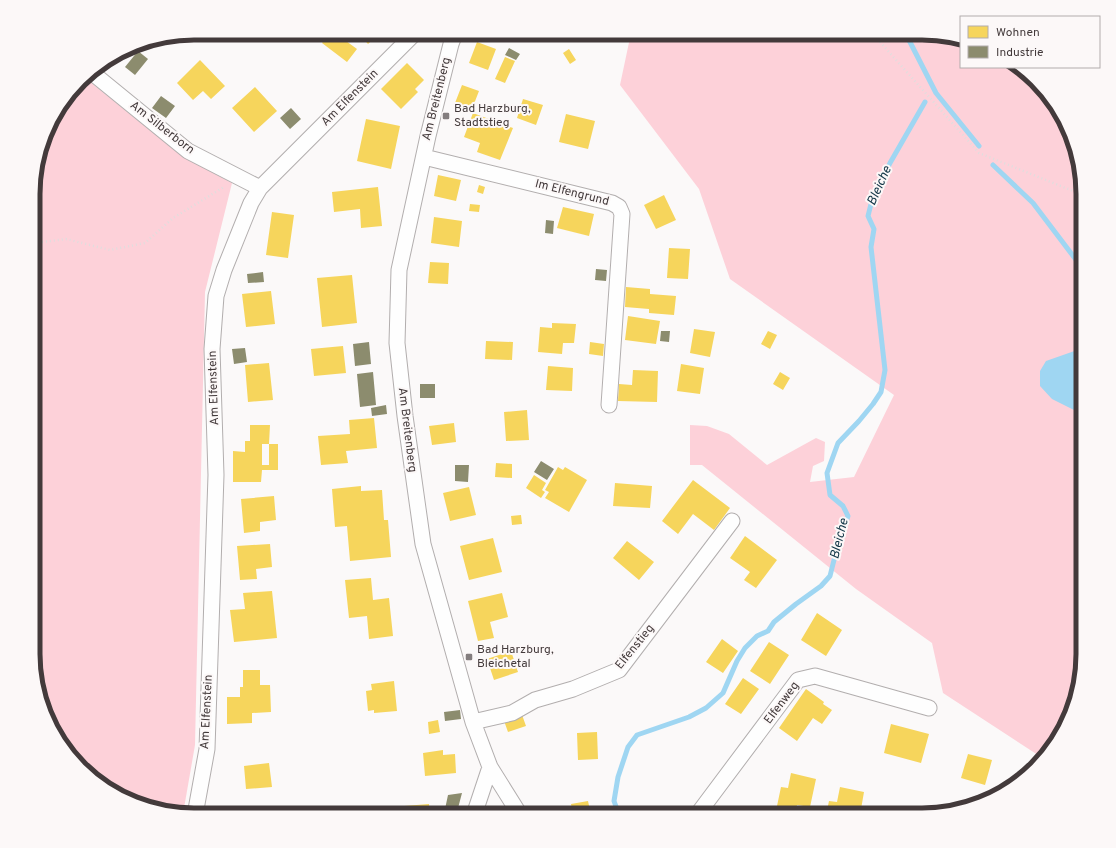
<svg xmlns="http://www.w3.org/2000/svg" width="1116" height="848" font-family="Overpass,sans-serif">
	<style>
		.green { fill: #fdd1d9 }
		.water { fill: #9fd6f2 }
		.homes { fill: #f6d55c; fill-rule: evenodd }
		.industry { fill: #8c8c6e }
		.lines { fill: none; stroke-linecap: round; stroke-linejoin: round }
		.stream { stroke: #9fd6f2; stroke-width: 5 }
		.minor-casing { stroke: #b2aeae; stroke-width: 17 }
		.path { stroke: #dfdede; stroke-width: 2.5; stroke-dasharray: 1 3; stroke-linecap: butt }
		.minor { stroke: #fefefe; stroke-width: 15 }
		.poi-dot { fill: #837d7e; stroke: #fcf8f8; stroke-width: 1.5 }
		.labels { text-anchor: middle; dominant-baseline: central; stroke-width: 4; stroke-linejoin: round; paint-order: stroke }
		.street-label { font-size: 12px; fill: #433a3b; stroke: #fcf8f8 }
		.poi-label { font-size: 12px; fill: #433a3b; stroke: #fcf8f8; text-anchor: start }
		.water-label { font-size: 13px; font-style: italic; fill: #103445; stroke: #fcf8f8 }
		.rim { fill: none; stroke: #433a3b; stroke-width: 5 }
	</style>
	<rect width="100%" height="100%" fill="#fbf9f9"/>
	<!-- green -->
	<path class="green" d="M631 33H933L961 40V67H1019L1028 73 1067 123 1083 193V665L1071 716 1044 759 943 693 932 643 856 589 702 465H690V425L707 426 729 434 767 465 816 438 825 442 824 461 813 466 810 482 854 477 894 395 730 279 699 189 620 85Z
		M84 77 182 156 232 183 205 292 195 745 183 814 132 803 88 775 50 726 33 665 34 172 54 114Z"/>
	<!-- water -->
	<path class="water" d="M1083 348V410L1078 412 1052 399 1040 386V371L1046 361Z"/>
	<!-- homes -->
	<path class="homes" d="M329 33H335L357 49 347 62 322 43Z
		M358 33H380L368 44Z
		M516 33H529L526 39Z
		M477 42 496 49 488 70 469 63Z
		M569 49 576 60 570 64 563 53Z
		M505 57 515 61 505 83 495 79Z
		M200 60 225 86 211 99 203 91 193 100 177 83Z
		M407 63 424 80 415 89 418 92 401 109 381 89Z
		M462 85 479 91 472 109 455 103Z
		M255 87 277 111 254 132 232 108Z
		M523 99 543 105 536 125 517 118Z
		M473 113 513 128 500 160 477 152 480 143 464 137Z
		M566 114 595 121 588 149 559 142Z
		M366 119 400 126 391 169 357 161Z
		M438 175 461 180 456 201 434 196Z
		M479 185 485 187 483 194 477 192Z
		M378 187 382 226 361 228 360 209 334 212 332 192Z
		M664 195 676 220 656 229 644 205Z
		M470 204 480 205 479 212 469 211Z
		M563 207 594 214 589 236 557 228Z
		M272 212 294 215 288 258 266 255Z
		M434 217 462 221 459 247 431 243Z
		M669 248 690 249 688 279 667 278Z
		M430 262 449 263 448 284 428 283Z
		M352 275 357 323 322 327 317 278Z
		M626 287 650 289V294L676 296 674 315 649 313V309L625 307Z
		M271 291 275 324 246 327 242 294Z
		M628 316 660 321 656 344 625 340Z
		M552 323 576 324 574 343H563L562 354 538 352 540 327 552 328Z
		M694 329 715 332 710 357 690 353Z
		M768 331 777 335 770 349 761 344Z
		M486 341 513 342 512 360 485 359Z
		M590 342 604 344 603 356 589 354Z
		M343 346 346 373 314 376 311 349Z
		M269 363 273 400 248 402 245 365Z
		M681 364 704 368 700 394 677 391Z
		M548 366 573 368 572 391 546 390Z
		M633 370 658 371 657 402 618 401 619 384 632 385Z
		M780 372 790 378 783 390 773 384Z
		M527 410 529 440 506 441 504 412Z
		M374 418 377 448 346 451 348 463 321 465 318 436 350 434 349 420Z
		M454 423 456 442 432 445 429 426Z
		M250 425H270L269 444H278V470H262L261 482H233V451L245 452V441H250ZM262 444H269V465H262Z
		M496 463 512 464V478L495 477Z
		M558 467 563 470 565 467 587 480 569 512 545 498 549 492 545 490Z
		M534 475 546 483 542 490 545 492 541 498 526 488Z
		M693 480 730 508 714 530 693 514 678 534 662 521Z
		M615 483 652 486 650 508 613 506Z
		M361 486V491L382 490 384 520H388L391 557 350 561 347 526 335 527 332 489Z
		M469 487 476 515 450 521 443 493Z
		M274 496 276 520 260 522V531L244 533 241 499Z
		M521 515 522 524 512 525 511 516Z
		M745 536 777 560 756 588 744 580 750 572 730 558Z
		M493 538 502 572 469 580 460 546Z
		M627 541 654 562 639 580 613 558Z
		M270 544 272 567 256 569 257 579 240 580 237 546Z
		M371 578 373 600 389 598 393 636 369 639 367 616 349 618 345 580Z
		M272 591 277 638 234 642 230 610 245 609 243 593Z
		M502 593 508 617 490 622 494 638 478 641 468 601Z
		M817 613 842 630 826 656 801 640Z
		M722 639 738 651 723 673 706 662Z
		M769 642 789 655 770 684 750 671Z
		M511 651 518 672 494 680 487 659Z
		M243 670H260V685H270L271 712 252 713V723L227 724V697H240V687H243Z
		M743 678 759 689 741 714 725 704Z
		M394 681 397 711 374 713V710L368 711 366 691 372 690 371 684Z
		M806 689 824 702 823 704 832 710 822 724 813 718 797 741 779 728Z
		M521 712 526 726 508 732 503 718Z
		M438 720 440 732 429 734 428 722Z
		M891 724 929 734 921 763 884 753Z
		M597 732 598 759 578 760 577 733Z
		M443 750V755L455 754 456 773 425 776 423 753Z
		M968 754 992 760 985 785 961 778Z
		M269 763 272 787 246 789 244 766Z
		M791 773 816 779 810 807 797 805 796 810 777 806 781 787 788 788Z
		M840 787 864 792 860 815H826L829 801 837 802Z
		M588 801 591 815H573L571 804Z
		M429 804 430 815H392V807Z
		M936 805 950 808 934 812Z
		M758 807 782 812 781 815H756Z"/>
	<!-- industry -->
	<path class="industry" d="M509 48 520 54 516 60 505 55Z
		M138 51 148 59 135 75 125 67Z
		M161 96 175 106 166 118 152 108Z
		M291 108 301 119 290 129 280 118Z
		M546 220 554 221 553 234 545 233Z
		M596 269 607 270 606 281 595 280Z
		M263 272 264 282 248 283 247 274Z
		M661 331H670L669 342 660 341Z
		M369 342 371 364 355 366 353 344Z
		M245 348 247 362 234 364 232 349Z
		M373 372 376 405 360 407 357 374Z
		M420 384H435V398H420Z
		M386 405 387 414 372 416 371 408Z
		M541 461 554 469 547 480 534 472Z
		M455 465H469L468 482 455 481Z
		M460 710 461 719 445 721 444 712Z
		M462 793 457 812 445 809 448 795Z"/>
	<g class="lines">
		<!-- stream -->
		<path class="stream" d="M903 33 910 42 936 93 979 146
			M993 165 1033 203 1083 269
			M619 815 614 801 618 777 628 747 637 735 689 717 706 708 723 693 737 661 745 648 757 636 768 631 774 622 796 604 821 586 830 576 835 556 848 516 843 506 830 495 827 473 838 443 859 421 873 404 881 392 885 370 871 247 874 229 868 216 872 200 890 163 925 102"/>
		<!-- minor casing -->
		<g class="minor-casing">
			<path id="minor" d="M455 33 451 44 428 136 399 270 397 343 405 416 423 544 473 722 490 767 520 815
				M90 71 188 151 260 188
				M424 157 612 203 619 207 622 214 609 405
				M473 722 512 713 535 700 573 689 619 670 732 521
				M195 815 207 749 216 475 212 349 216 296 224 270 251 203 260 188 415 33
				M474 815 490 767
				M697 815 798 680 815 676 929 708"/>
		</g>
		<!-- path -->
		<path class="path" d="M872 33 979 153 1083 195
			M34 243 66 239 110 250 145 243 173 218 224 187"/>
		<!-- minor -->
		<use href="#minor" class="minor"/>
	</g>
	<!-- markers -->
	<g class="poi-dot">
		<rect x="442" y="112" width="8" height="8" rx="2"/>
		<rect x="465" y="653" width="8" height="8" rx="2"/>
	</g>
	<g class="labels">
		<!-- street labels -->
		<g class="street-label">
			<text transform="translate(350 98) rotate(-45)">Am Elfenstein</text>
			<text transform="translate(437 99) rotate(-76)">Am Breitenberg</text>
			<text transform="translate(162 128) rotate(38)">Am Silberborn</text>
			<text transform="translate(572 193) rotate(14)">Im Elfengrund</text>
			<text transform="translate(214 388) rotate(-92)">Am Elfenstein</text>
			<text transform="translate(407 430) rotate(83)">Am Breitenberg</text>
			<text transform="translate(635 647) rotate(-51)">Elfenstieg</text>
			<text transform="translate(782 703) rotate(-53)">Elfenweg</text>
			<text transform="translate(207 712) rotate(-87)">Am Elfenstein</text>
		</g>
		<!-- poi labels -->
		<g class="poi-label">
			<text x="454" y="109">Bad Harzburg,<tspan x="454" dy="14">Stadtstieg</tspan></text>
			<text x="477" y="650">Bad Harzburg,<tspan x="477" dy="14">Bleichetal</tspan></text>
		</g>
		<!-- water labels -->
		<g class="water-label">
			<text transform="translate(880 186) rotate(-66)">Bleiche</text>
			<text transform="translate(840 539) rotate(-76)">Bleiche</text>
		</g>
	</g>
	<!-- crop -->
	<path d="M0 0H1116V848H0ZM194 40H922A154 154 0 0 1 1076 194V654A154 154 0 0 1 922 808H194A154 154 0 0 1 40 654V194A154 154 0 0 1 194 40Z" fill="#fcf8f8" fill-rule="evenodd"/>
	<path class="rim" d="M194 40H922A154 154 0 0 1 1076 194V654A154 154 0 0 1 922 808H194A154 154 0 0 1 40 654V194A154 154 0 0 1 194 40Z"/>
	<!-- legend -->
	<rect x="960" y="16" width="140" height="52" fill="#fcf8f8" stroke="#b2acac"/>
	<rect x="968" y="26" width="20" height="12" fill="#f6d55c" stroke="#b2acac"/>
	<text x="996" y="36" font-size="12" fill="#433a3b">Wohnen</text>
	<rect x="968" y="46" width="20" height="12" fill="#8c8c6e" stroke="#b2acac"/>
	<text x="996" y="56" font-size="12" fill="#433a3b">Industrie</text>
</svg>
